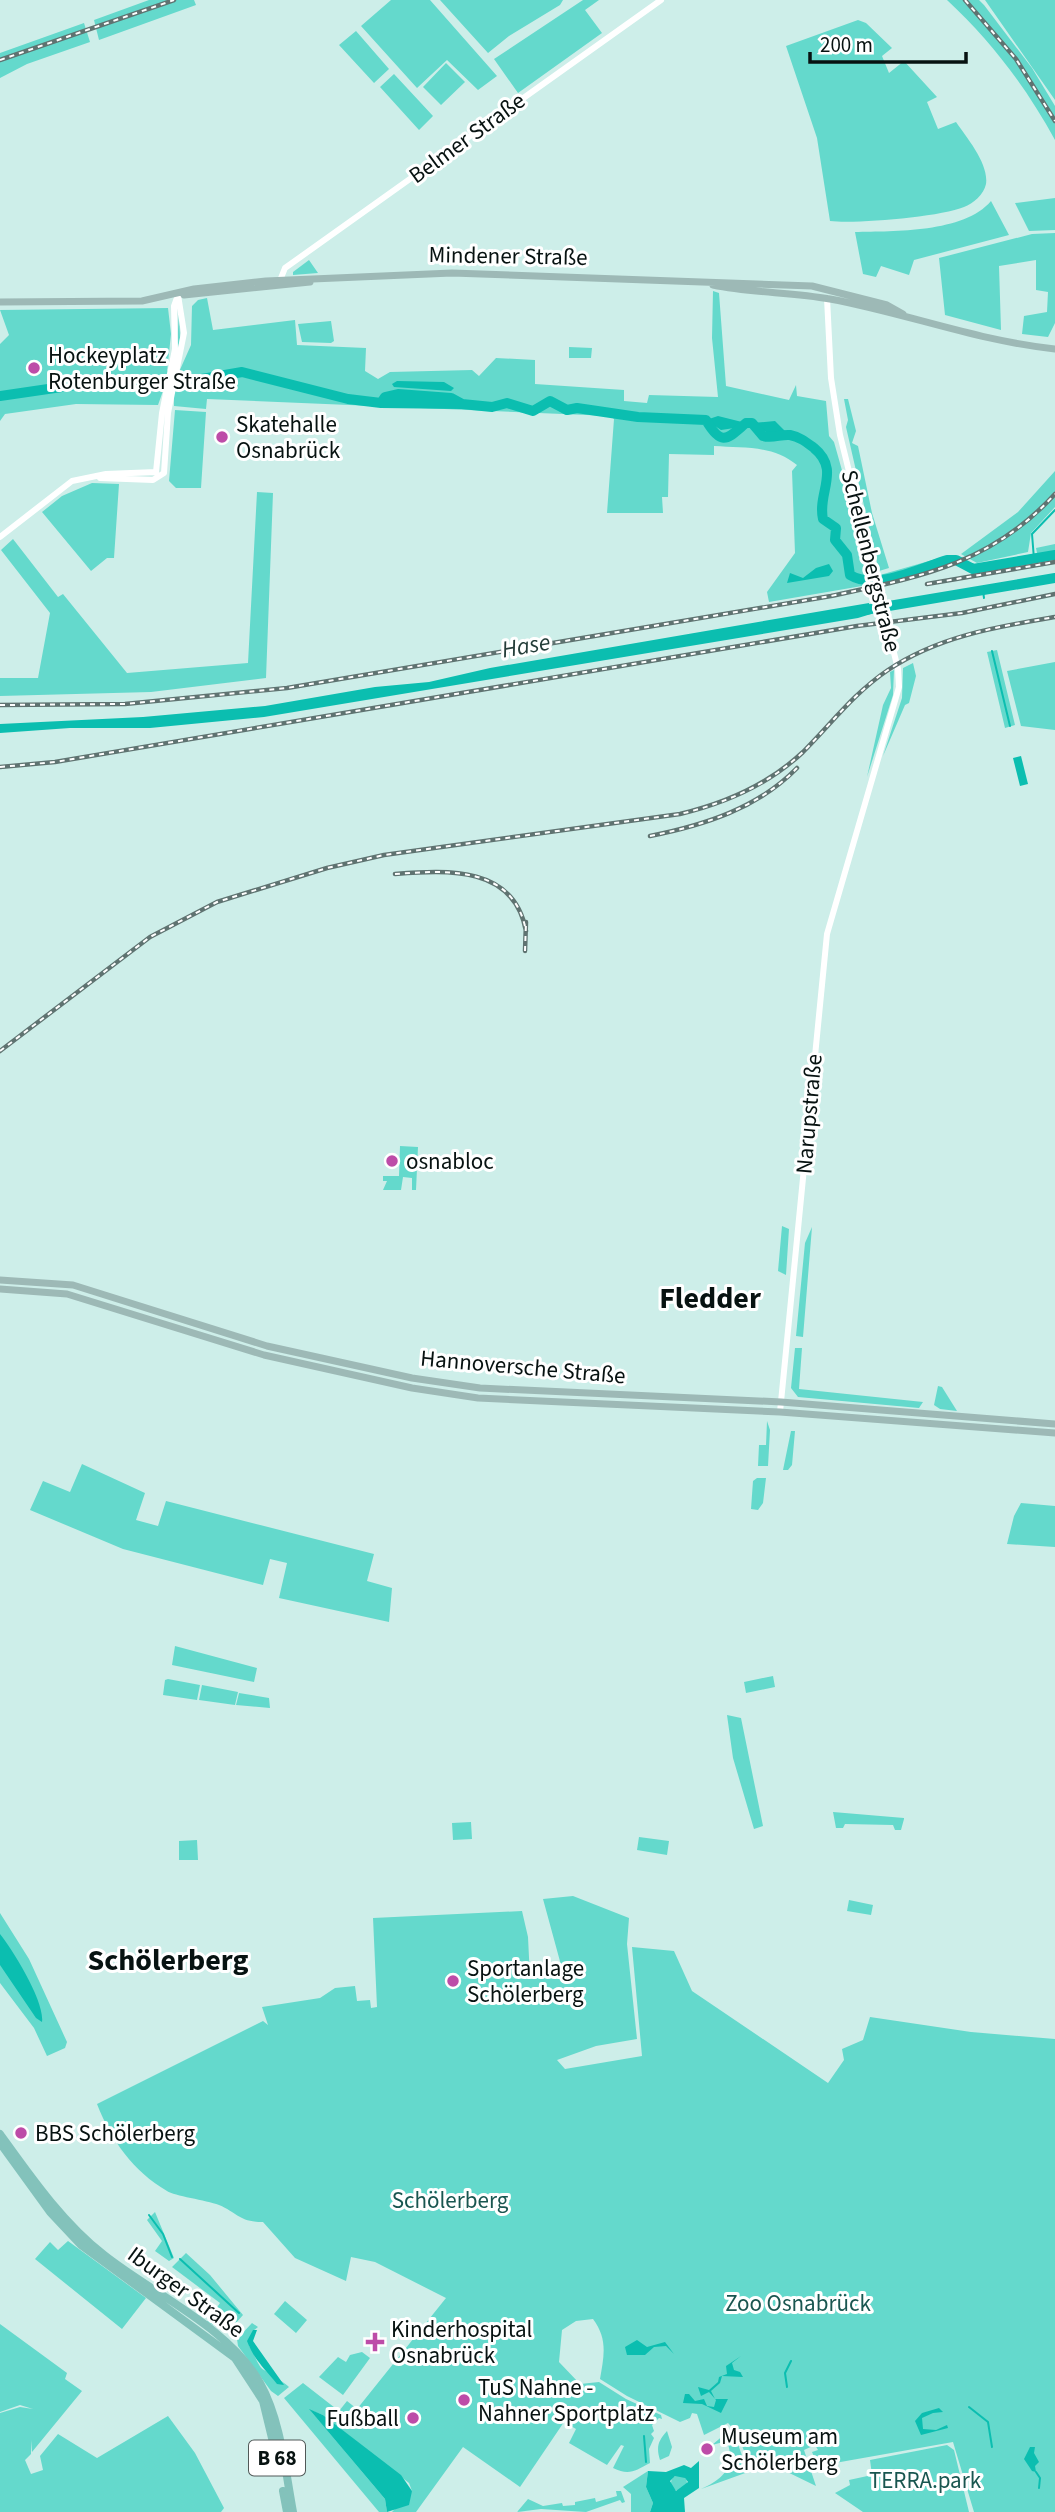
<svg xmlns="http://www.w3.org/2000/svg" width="1055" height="2512" font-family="'Source Sans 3',sans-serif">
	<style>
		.green { fill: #64d9cc }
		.water { fill: #0bbeb0; fill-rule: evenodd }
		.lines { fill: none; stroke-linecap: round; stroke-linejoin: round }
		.stream { stroke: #0bbeb0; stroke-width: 2 }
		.river { stroke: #0bbeb0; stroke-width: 10 }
		.tertiary { stroke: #fff; stroke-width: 6 }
		.secondary { stroke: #9db9b6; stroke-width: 7 }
		.primary { stroke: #83c2bb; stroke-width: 8 }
		.rail-casing { stroke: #5f7371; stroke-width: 4.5 }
		.rail { stroke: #fff; stroke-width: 2; stroke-dasharray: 5; stroke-linecap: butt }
		.poi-dot { fill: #bd4ca8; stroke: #fff; stroke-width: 2.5 }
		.labels { text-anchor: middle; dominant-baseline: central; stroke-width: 6; stroke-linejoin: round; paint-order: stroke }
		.shield { fill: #fff; stroke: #515958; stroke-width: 2 }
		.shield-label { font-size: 21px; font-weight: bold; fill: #071211 }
		.street-label { font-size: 23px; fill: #071211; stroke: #fff }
		.poi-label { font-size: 23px; fill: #071211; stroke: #fff; text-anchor: start }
		.park-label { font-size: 23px; fill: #195650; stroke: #fff }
		.water-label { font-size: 24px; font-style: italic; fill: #243d39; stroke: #fff }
		.district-label { font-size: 30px; font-weight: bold; fill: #071211; stroke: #fff }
	</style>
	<rect width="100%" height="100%" fill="#cdeee9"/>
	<!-- green -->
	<path class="green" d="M149 0H194L196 5 99 40 94 20Z
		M391 0H430L497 76 478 90 447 60 417 88 361 26Z
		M440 0H563L560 5 509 36 488 53Z
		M583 0H599L585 10 602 33 518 93 494 59Z
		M947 0H979L984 5 1032 68 1055 106V140C1026 87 991 41 947 0Z
		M985 0H1055V100Z
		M858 20 866 23 892 48 882 56 889 73 904 61 937 97 927 102 938 129 956 122C967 138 989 164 986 184 984 194 973 204 964 207 940 217 856 224 830 221L817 138 786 46Z
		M84 23 90 42 27 64 0 78V53Z
		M356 31 389 69 374 83 339 45Z
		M446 63 465 82 441 105 423 87Z
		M394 74 433 116 419 130 380 87Z
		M1055 198V230L1029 231 1015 203Z
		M991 201 1009 235 914 260 909 275 881 266 876 277 863 274 855 232C894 231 964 233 991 201Z
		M1055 233V323L1048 337 1022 334 1024 316 1047 312 1048 292 1036 290V260L999 266 1001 330 945 315 939 258 1032 234Z
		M309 260 318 273 293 275V272Z
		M713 291 719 293 726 386 789 400 796 385 797 396 826 401 829 436 834 442 871 573 862 577V586L769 602 767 592 795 553 792 471 797 465C773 445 743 448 714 446V455L669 454 668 497H662L663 513H607L614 419 611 416 207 399 206 409 174 406V395L164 388 158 405 76 404 5 414 0 421V344L9 335 0 310 168 308 171 334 167 372 177 350 179 309 180 338 174 371 179 372 191 345 192 306 198 300 207 298 213 330 295 320 297 345 366 348 365 371 378 379 390 372 472 370 479 376 496 358 535 360V384L624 390V401L647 403 649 395 718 397 712 338Z
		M331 321 334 341 331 343 302 342 298 324Z
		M569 347 592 348 591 358H569Z
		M844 399H848L856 431 852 443 858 446 872 513 889 568 879 571 846 427 848 420Z
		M175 410 206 412 201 488H176L169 481Z
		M1055 471V507L1031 533 1028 552 977 563 961 554 1018 512Z
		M92 483 119 484 114 558H107L91 571 42 512 62 496Z
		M257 492 273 493 266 678 151 692 0 696V678H38L50 613 1 550 13 539 58 597 63 594 127 673 248 663Z
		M1055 544V558L972 574 967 568 1037 553 1036 548Z
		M950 555 965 558 881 580 880 575Z
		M997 650 1015 725 1005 728 987 652Z
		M1055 662V730L1021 726 1007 671Z
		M913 663 916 676 909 703 905 705 883 756 902 698 903 668Z
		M894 670 893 695 867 777 883 705 891 688 890 672Z
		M400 1146 418 1147 416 1190H412V1178L403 1177 401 1190H383L387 1181H383V1176H399Z
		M782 1226 789 1229 786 1275 778 1271Z
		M812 1227 803 1337 796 1336 805 1243Z
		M795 1348H802L799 1389 923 1402 919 1408 798 1397 791 1388Z
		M938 1386 942 1387 957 1411 940 1409 934 1405Z
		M767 1421 770 1430 768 1466H758L759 1445H766Z
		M791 1431H795L792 1465 788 1470H783Z
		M82 1464 145 1493 136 1520 158 1526 166 1501 374 1554 367 1581 392 1588 389 1622 279 1598 287 1563 270 1559 263 1585 123 1549 30 1510 43 1481 70 1492Z
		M757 1478H766L763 1503 758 1510 751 1509 753 1481Z
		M1021 1503 1055 1506V1547L1007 1544 1014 1516Z
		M175 1646 257 1668 254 1682 172 1665Z
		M773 1676 775 1687 746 1693 744 1682Z
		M168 1679 200 1685 197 1700 163 1695 165 1680Z
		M202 1685 238 1692 235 1705 199 1700Z
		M239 1693 269 1698 270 1708 236 1705Z
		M727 1715 741 1718 763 1826 754 1829 733 1758Z
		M833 1812 904 1818V1819L901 1830H895L893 1825 845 1824 843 1828H836Z
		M471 1822 472 1839 453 1840 452 1823Z
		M639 1837 669 1841 667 1855 637 1850Z
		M197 1840 198 1860H179V1841Z
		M573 1896 629 1918 627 1944 637 2039 596 2046 557 2060 565 2069 642 2056 632 1947 674 1951 692 1991 828 2083 844 2060 842 2049 863 2040 870 2017 971 2032 1055 2039V2512H974L953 2442 818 2466 812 2452 818 2450 815 2445 804 2450 816 2486 775 2466 766 2469 748 2461 737 2433 728 2423 704 2435 697 2414 692 2413 690 2418 680 2422 627 2396 600 2379C604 2356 608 2339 593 2319L576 2321 562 2330 559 2362 580 2384 599 2382 626 2399 661 2415 662 2419 659 2418 652 2425 654 2431 651 2434 654 2438 649 2449 650 2463C635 2471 629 2476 613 2468L624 2446 621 2445 607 2465 569 2443 576 2429 564 2422 520 2487 463 2447 416 2512H392L412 2491 409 2483 323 2415 310 2410 385 2499 387 2512H379L284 2398 303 2383 339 2411 347 2401 357 2409 446 2298 375 2262 351 2257 346 2281 295 2258 263 2222C239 2222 238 2213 219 2205 206 2200 174 2196 167 2191 133 2171 111 2140 97 2104L263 2021 268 2025 262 2007 320 1998 335 1988 355 1986 357 2001 370 2000 371 2008 377 2007 373 1918 522 1911 528 1937 530 1978 564 1976 543 1899Z
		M849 1900 873 1905 871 1915 847 1911Z
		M0 1913 29 1959 67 2042 65 2048 47 2056 34 2028 0 1983Z
		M155 2212 174 2258 169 2261 155 2251 162 2241 147 2220Z
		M68 2241 146 2298 122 2329 35 2259 50 2242 58 2250Z
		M186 2253 210 2275 243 2315 228 2332 207 2322 220 2303 172 2267Z
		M285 2301 307 2320 296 2333 274 2314Z
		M252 2323 258 2327 253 2331 249 2346C255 2353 257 2366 264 2370 271 2374 285 2383 289 2387L278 2396 271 2391 238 2346 237 2339Z
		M0 2324 67 2373 65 2379 82 2391 32 2452 31 2440V2454L25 2460 31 2474 43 2470 40 2456 58 2434 97 2458 168 2416 195 2453 224 2508 221 2512H0V2413L20 2407 33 2409 20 2405 0 2412Z
		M362 2352 370 2358 343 2395 319 2377 338 2357 346 2362 350 2355Z
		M667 2431 672 2447 669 2456 660 2460C656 2447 658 2441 667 2431Z
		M725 2434 735 2436 748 2472 701 2489C724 2479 736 2466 727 2441L712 2445Z
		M947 2445 954 2450 969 2512H863L835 2493 850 2485 849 2480 872 2475 870 2460Z
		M648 2471 646 2487 653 2503 650 2512H631V2494L623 2487Z
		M671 2483a8 8 0 1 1 16 0a8 8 0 1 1-16 0Z
		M616 2491H621L625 2502 622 2503 620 2500 586 2512 541 2509 517 2512 528 2499 543 2506 562 2503 563 2506 575 2505V2502L595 2498 596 2502 617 2496Z"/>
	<!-- water -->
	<path class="water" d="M397 381 444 382 454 388 451 391 394 387 392 384Z
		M718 416 746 423 741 427 721 430 706 420Z
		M775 421 788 434 766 432 752 423Z
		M829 564 833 571 829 576 787 583 790 573 803 578 816 568Z
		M869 603 871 614 858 618 264 717 150 728H70L0 733V724L143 717 265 706 375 687 429 682 490 668Z
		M1021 756 1028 784 1020 786 1013 758Z
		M0 1934C13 1950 45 2002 42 2022L36 2018 0 1965Z
		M253 2330H257L253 2341 284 2385 277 2384C266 2370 254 2360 247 2341Z
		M637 2340 647 2347 665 2342 674 2354 666 2346 654 2347 645 2355H627L625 2347Z
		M741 2356 732 2363 734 2370 740 2372 743 2377 722 2376 720 2383 711 2391 715 2399H728L721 2413 702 2404 683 2403 685 2394H689L695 2401 704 2399 707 2406 714 2407 716 2400 709 2392 701 2396 698 2387 709 2390 718 2382 719 2377 727 2374 726 2366Z
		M939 2408 943 2412 933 2413 922 2418 923 2429 936 2430 947 2425 948 2428 921 2435 915 2421 922 2413Z
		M309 2409 323 2415 401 2475 412 2491 409 2505 387 2512 385 2499Z
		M1030 2447H1035L1034 2453 1039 2462 1035 2466 1036 2472 1032 2471 1024 2459Z
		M699 2461V2488L684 2498 685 2512H650L653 2503 646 2487 648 2471 666 2472 684 2465 691 2468ZM675 2476 685 2478 688 2482 676 2491 670 2481Z"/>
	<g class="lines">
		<!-- stream -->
		<path class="stream" d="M1034 559 1032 534 1055 510
			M983 591 984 598
			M992 651 1010 726
			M149 2215 163 2234 172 2257
			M180 2259 239 2313
			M787 2387 785 2373 791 2361
			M969 2407 988 2422 992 2447
			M644 2436 646 2462
			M1036 2472 1040 2478 1039 2488"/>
		<!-- river -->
		<path class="river" d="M0 396 89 383 196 380 242 372 348 399 381 403 385 397 398 394 451 398 462 404 492 407 507 403 533 411 550 401 567 410 577 408 638 417 706 420C722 448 728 438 746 423H752L763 436C772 439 781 434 790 435 800 437 806 442 814 448 841 470 817 493 823 519L836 528 835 540 847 555 850 575C876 591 920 568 947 560H956L973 569 1055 555
			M381 403 462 404
			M859 611 1055 578"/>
		<!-- tertiary -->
		<path class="tertiary" d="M279 283 285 268 661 0
			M100 478 153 480 164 473 168 413 184 333 178 295
			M0 537 72 481 106 474 156 472 162 413 175 349 174 306 178 295
			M780 1412 827 934 899 687 898 669 840 435 831 378 827 298"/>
		<!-- secondary -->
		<path class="secondary" d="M713 285C751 293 791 292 830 299 906 313 978 341 1055 349
			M184 295 310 282
			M0 302 142 301 194 289 266 281 452 273 812 286 887 305 903 314
			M0 1280 73 1285 267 1346 412 1378 480 1388 781 1402 1055 1424
			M0 1289 67 1294 264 1355 412 1388 478 1398 780 1412 1055 1433"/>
		<!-- primary -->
		<path class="primary" d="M0 2134C31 2177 62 2222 104 2255 153 2294 230 2328 260 2383 281 2421 285 2469 293 2512
			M0 2143 50 2212 81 2245 235 2358 263 2401 280 2471
			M283 2491 287 2512"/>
		<!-- rail casing -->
		<g class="rail-casing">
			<path id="rail" d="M965 0 1016 59 1055 121
				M0 60 174 0
				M927 584 1055 562
				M0 705 125 704 287 688 831 596C920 577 991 564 1055 494
				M0 767 55 762 857 626 962 613 1055 594
				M650 836C705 825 758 808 797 768
				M395 874C449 870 514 866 526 931
				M525 951 526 922
				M0 1051 150 937 217 902 327 868 384 855 680 814C726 803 768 785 803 752 831 724 854 693 888 670 939 636 996 627 1055 617"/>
		</g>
		<!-- rail -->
		<use href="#rail" class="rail"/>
	</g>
	<!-- markers -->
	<g class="poi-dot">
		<circle cx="34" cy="368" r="7"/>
		<circle cx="222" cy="437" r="7"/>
		<circle cx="392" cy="1161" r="7"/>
		<circle cx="453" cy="1981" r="7"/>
		<circle cx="21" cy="2133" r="7"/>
		<path d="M371.5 2331.5h7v7h7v7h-7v7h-7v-7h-7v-7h7z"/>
		<circle cx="464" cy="2400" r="7"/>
		<circle cx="413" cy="2418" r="7"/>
		<circle cx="707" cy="2449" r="7"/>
	</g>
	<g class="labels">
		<!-- shield labels -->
		<rect class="shield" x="249" y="2440.5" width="56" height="35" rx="5"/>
		<g class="shield-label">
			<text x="277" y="2458">B 68</text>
		</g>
		<!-- street labels -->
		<g class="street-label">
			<text transform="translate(467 138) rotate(-36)">Belmer Straße</text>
			<text transform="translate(508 256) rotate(1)">Mindener Straße</text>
			<text transform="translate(871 561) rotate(76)">Schellenbergstraße</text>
			<text transform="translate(809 1114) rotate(-85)">Narupstraße</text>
			<text transform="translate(523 1367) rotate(5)">Hannoversche Straße</text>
			<text transform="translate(186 2292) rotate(36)">Iburger Straße</text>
		</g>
		<!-- poi labels -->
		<g class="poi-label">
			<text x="48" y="355">Hockeyplatz<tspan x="48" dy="26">Rotenburger Straße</tspan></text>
			<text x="236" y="424">Skatehalle<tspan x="236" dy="26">Osnabrück</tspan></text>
			<text x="406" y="1161">osnabloc</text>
			<text x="467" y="1968">Sportanlage<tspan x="467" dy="26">Schölerberg</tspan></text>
			<text x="35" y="2133">BBS Schölerberg</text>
			<text x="391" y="2329">Kinderhospital<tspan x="391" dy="26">Osnabrück</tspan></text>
			<text x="478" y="2387">TuS Nahne -<tspan x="478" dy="26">Nahner Sportplatz</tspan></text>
			<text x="399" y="2418" text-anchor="end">Fußball</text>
			<text x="721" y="2436">Museum am<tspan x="721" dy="26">Schölerberg</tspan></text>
		</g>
		<!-- park labels -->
		<g class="park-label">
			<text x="450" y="2200">Schölerberg</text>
			<text x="798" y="2303">Zoo Osnabrück</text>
			<text x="925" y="2480">TERRA.park</text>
		</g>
		<!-- water labels -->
		<g class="water-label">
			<text transform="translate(526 646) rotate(-10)">Hase</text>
		</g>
		<!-- district labels -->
		<g class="district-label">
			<text x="710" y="1298">Fledder</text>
			<text x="168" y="1960">Schölerberg</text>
		</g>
	</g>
	<!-- scale -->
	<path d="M810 52v10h156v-10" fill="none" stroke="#071211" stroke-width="3.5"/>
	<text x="820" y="52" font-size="21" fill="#071211" stroke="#ffffff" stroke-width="5" paint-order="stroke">200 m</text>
</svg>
